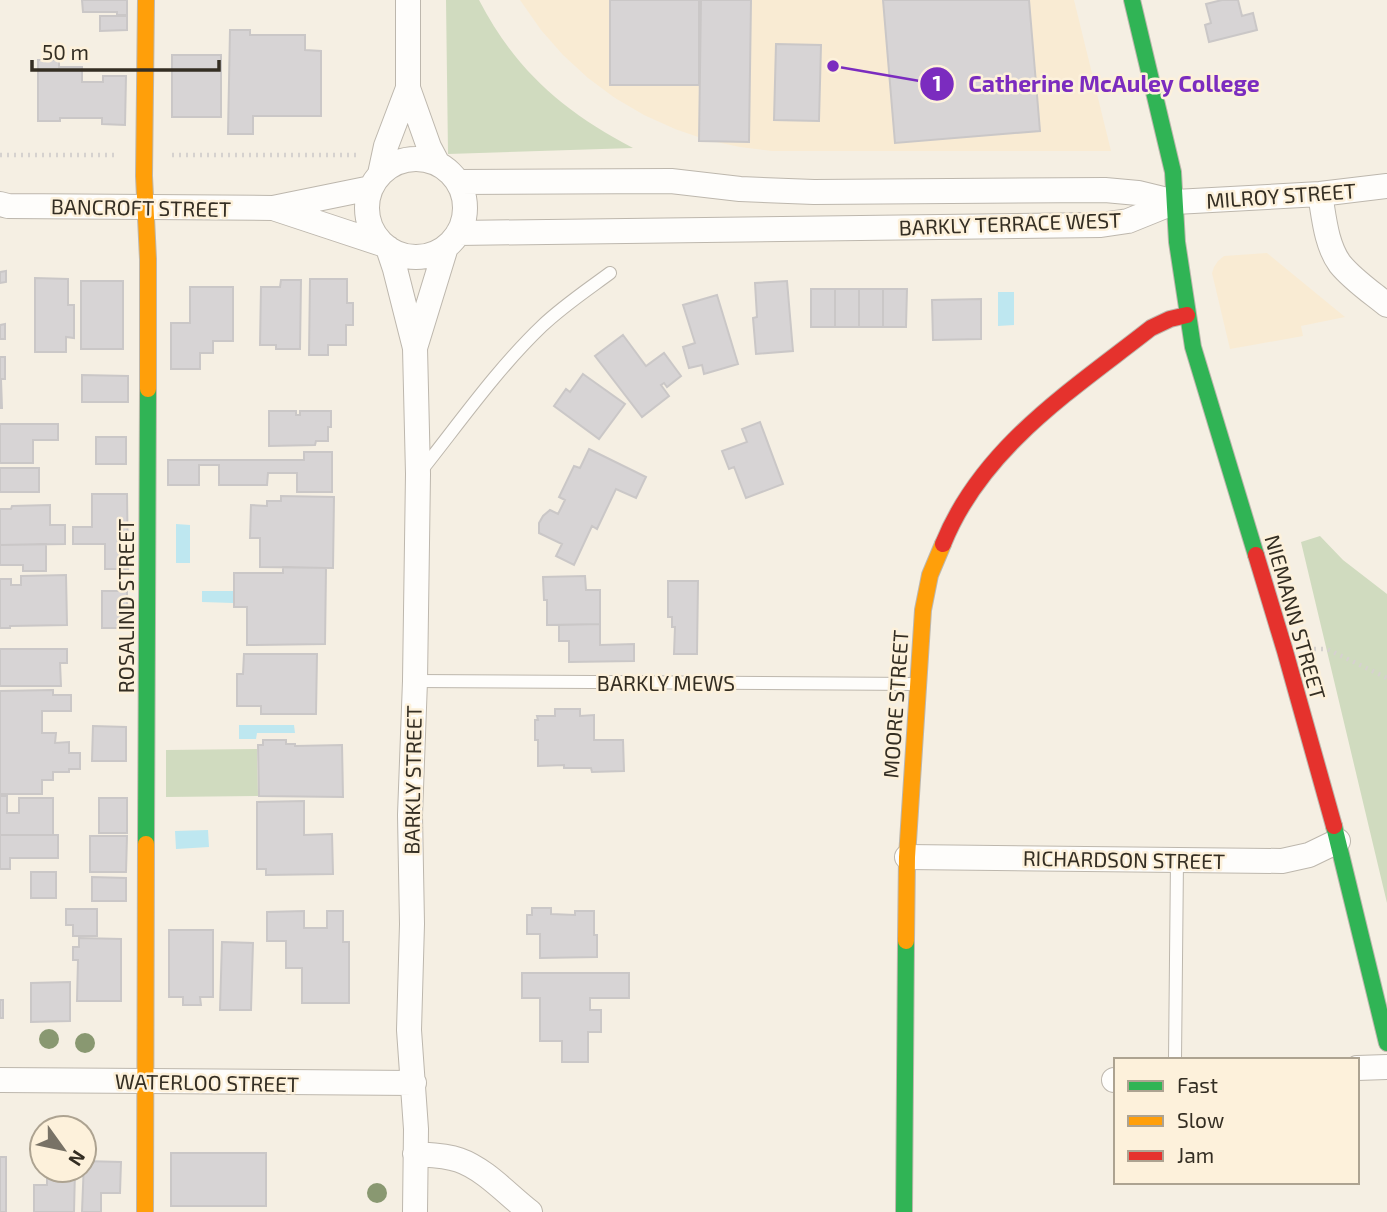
<svg xmlns="http://www.w3.org/2000/svg" width="1387" height="1212" font-family="'Exo 2',sans-serif">
	<style>
		.built { fill: #f9ebd3 }
		.green { fill: #d0dbbf }
		.water { fill: #bee7f0 }
		.building { fill: #d7d4d5; stroke: #cac7c7; stroke-width: 2 }
		.lines { fill: none; stroke-linecap: round; stroke-linejoin: round }
		.lane-casing { stroke: #bdb7ad; stroke-width: 14 }
		.street-casing { stroke: #bdb7ad; stroke-width: 26 }
		.fast-casing { stroke: #bdb7ad; stroke-width: 18 }
		.slow-casing { stroke: #bdb7ad; stroke-width: 18 }
		.jam-casing { stroke: #bdb7ad; stroke-width: 18 }
		.path { stroke: #d6d2cf; stroke-width: 4.5; stroke-dasharray: 2 5; stroke-linecap: butt }
		.lane { stroke: #fefdfb; stroke-width: 12 }
		.street { stroke: #fefdfb; stroke-width: 24 }
		.fast { stroke: #30b455; stroke-width: 16 }
		.slow { stroke: #ff9f0a; stroke-width: 16 }
		.jam { stroke: #e5322d; stroke-width: 16 }
		.tree { fill: #899871 }
		.labels { text-anchor: middle; dominant-baseline: central; stroke-width: 5; stroke-linejoin: round; paint-order: stroke }
		.street-label { font-size: 21px; fill: #342e23; stroke: #fdf1db }
		.leader { fill: none; stroke: #7b2cbf; stroke-width: 2.5 }
		.callout-dot { fill: #7b2cbf; stroke: #fdf1db; stroke-width: 2.5 }
		.mark-label { font-size: 21px; text-anchor: middle; font-weight: bold; fill: #fff }
		.callout-label { font-size: 23px; text-anchor: middle; font-weight: bold; fill: #7b2cbf; stroke: #fdf1db; stroke-width: 5; stroke-linejoin: round; paint-order: stroke }
	</style>
	<rect width="100%" height="100%" fill="#f5efe3"/>
	<!-- built -->
	<path class="built" d="M520 0H1074L1111 151H772L740 147 707 140 675 129 644 115 615 98 588 78 563 55 541 30Z
		M1267 253 1345 317 1301 326 1303 336 1230 349 1212 273 1214 267 1218 261 1224 256Z"/>
	<!-- green -->
	<path class="green" d="M446 0H479C515 70 564 112 633 148L448 154Z
		M1320 536 1343 560 1387 594V903L1301 542Z
		M257 749 258 796 166 797V750Z"/>
	<!-- water -->
	<path class="water" d="M998 292H1014V325L998 326Z
		M176 524 190 525V563H176Z
		M202 591H233V603L202 602Z
		M239 725H294L295 733H257L256 739H239Z
		M208 830 209 847 176 849 175 831Z"/>
	<!-- building -->
	<path class="building" d="M82 0H127V15H117V12H83Z
		M610 0H699V85H610Z
		M701 0H751L749 142 699 141Z
		M883 0H1029L1040 131 895 143Z
		M1222 0H1238L1242 16 1253 13 1257 30 1209 42 1205 25 1211 23 1206 4Z
		M100 16H127V30L100 31Z
		M230 30H250V35H305V50L321 51V116H253V134H228Z
		M776 44 821 45 819 121 774 120Z
		M172 55H221V117H172Z
		M38 60H59V67H82V82H103V76H126L125 125 102 124V118H60V121H38Z
		M6 271V282L0 283V272Z
		M35 278 68 279V305H74V338L66 337V352H35Z
		M310 279H347V303H353V325H346V345H328V355H309Z
		M281 280H301L300 349H276V345H260L261 287H280Z
		M81 281H123V349H81Z
		M787 281 793 351 756 354 753 318 757 317 755 283Z
		M190 287H233V341H213V353H200V369H171V323H190Z
		M811 289H835V327H811Z
		M835 289H859V327H835Z
		M859 289H883V327H859Z
		M883 289H907L906 327H883Z
		M717 295 738 364 704 374 702 365 689 368 683 347 695 343 683 305Z
		M981 299V339L933 340 932 300Z
		M5 324V339H0V325Z
		M623 335 646 366 664 353 681 376 667 387 664 383 661 385 669 396 642 417 595 356Z
		M0 357H5V379H1L2 408H0Z
		M583 374 625 404 599 439 554 406 566 389 570 392Z
		M82 375 128 376V402H82Z
		M269 411H296V415H300V411H331V427H328V441H316L315 445 269 446Z
		M760 422 783 484 746 498 734 467 729 469 722 451 747 442 742 429Z
		M0 424H58V440H33V463H0Z
		M96 437H126V464H96Z
		M589 449 646 477 636 498 616 489 597 529 592 526 574 565 556 556 562 544 539 533V523L543 516 550 510 558 514 565 500 559 497 574 466 580 468Z
		M304 452H332V492H297V473H268L267 485H219V465H199V485H168V460H304Z
		M0 468H39V492H0Z
		M92 494H127L128 569H105V544H73V527H92Z
		M281 496 334 497 333 568 260 567V538H250L251 505 267 506V501H281Z
		M50 505V525H65V544L0 545V509H11L12 506Z
		M46 544V571H23V565H0V545Z
		M283 567 326 568 325 644 247 645V607H234V573H283Z
		M66 575 67 625 10 626V628H0V579H11V585H21V576Z
		M585 576 586 590H600V624L547 625V600H544L543 577Z
		M668 581H698L697 654H674L675 627H672V617H668Z
		M102 591H127V628H102Z
		M600 624V645L634 644V661L569 662V641H559V625Z
		M0 649H67V663H60L61 686H0Z
		M244 654H317L316 714H261V706H237V674H243Z
		M53 690V695H71V711H42V733H56L55 743 69 742V753H80V769H69V772H53V780H42V794H0V691Z
		M555 709H580V716L594 715V740H623L624 771 592 772 591 768H564V765L538 766V740H535V720H538L537 716H555Z
		M93 726 126 727V761H92Z
		M263 740H286V744H295V746L342 745 343 797 259 796 258 745H263Z
		M0 796H7V813H19V798H53V835H0Z
		M99 798H127V833H99Z
		M304 801V835L332 834 333 874 266 875V869H257V802Z
		M0 835H58V858H10V869H0Z
		M90 836H127L126 872H90Z
		M31 872H56V898H31Z
		M92 877 126 878V901H92Z
		M532 908H551V914L575 915V911H594V935H597V957L540 958V934H527V915H532Z
		M66 909H97V936H73V925H66Z
		M304 911V928H327V911H343V942H349V1003H302V968H286V941H267V912Z
		M169 930H213V997H200L201 1005H183V997H169Z
		M79 938 121 939V1001H77L78 960H73V947H79Z
		M222 942 253 943 251 1010H220Z
		M522 973H629V998H590V1010H601V1032H588V1062H562V1041H540V998H522Z
		M70 982V1021L31 1022V983Z
		M0 1000H3V1018H0Z
		M171 1153H266V1206H171Z
		M0 1157H6V1212H0Z
		M84 1161 121 1162 120 1193H101V1212H82Z
		M47 1170H75L74 1212H34V1185H47Z"/>
	<g class="lines">
		<!-- lane casing -->
		<g class="lane-casing">
			<path id="lane" d="M421 471C460 422 497 369 542 326 563 306 587 290 610 273
				M415 681 917 684
				M1175 1060 1177 860"/>
		</g>
		<!-- street casing -->
		<g class="street-casing">
			<path id="street" d="M408 0V88L429 147 438 164
				M367 208a49 49 0 1 1 98 0a49 49 0 1 1-98 0Z
				M380 174 386 146 408 88
				M458 182 671 181 740 189 814 192 1105 190 1138 193 1175 202 1320 194 1387 186
				M1320 194C1324 217 1326 245 1340 264 1353 280 1371 292 1387 305
				M0 204 8 206 273 208 371 188
				M276 209 382 244
				M458 233 1101 225 1128 221 1175 202
				M388 248 395 269 415 348 418 474 415 681 410 815 412 924 409 1030 416 1129 415 1212
				M415 348 446 247
				M907 857 1282 861 1309 855 1338 841
				M1357 1068 1387 1067
				M0 1080 414 1083
				M1114 1080H1116
				M415 1154C430 1155 445 1155 459 1160 485 1169 508 1195 530 1212"/>
		</g>
		<!-- fast casing -->
		<g class="fast-casing">
			<path id="fast" d="M1132 0 1173 172 1177 242 1193 347 1256 555
				M1334 826 1387 1043
				M146 844 148 389
				M904 1212 906 941"/>
		</g>
		<!-- slow casing -->
		<g class="slow-casing">
			<path id="slow" d="M146 0 144 176 148 259V389
				M906 941 907 857 923 610 930 575 943 544
				M145 1212 146 844"/>
		</g>
		<!-- jam casing -->
		<g class="jam-casing">
			<path id="jam" d="M943 544C982 447 1072 390 1151 328L1170 319 1187 315
				M1256 555 1285 651 1334 826"/>
		</g>
		<!-- path -->
		<path class="path" d="M0 155H115
			M172 155H359
			M1314 649H1327L1387 678"/>
		<!-- lane -->
		<use href="#lane" class="lane"/>
		<!-- street -->
		<use href="#street" class="street"/>
		<!-- fast -->
		<use href="#fast" class="fast"/>
		<!-- slow -->
		<use href="#slow" class="slow"/>
		<!-- jam -->
		<use href="#jam" class="jam"/>
	</g>
	<!-- trees -->
	<g class="tree">
		<circle cx="49" cy="1039" r="10"/>
		<circle cx="85" cy="1043" r="10"/>
		<circle cx="377" cy="1193" r="10"/>
	</g>
	<g class="labels">
		<!-- street labels -->
		<g class="street-label">
			<text transform="translate(1281 195) rotate(-4)">MILROY STREET</text>
			<text transform="translate(141 207) rotate(1)">BANCROFT STREET</text>
			<text transform="translate(1010 223) rotate(-2)">BARKLY TERRACE WEST</text>
			<text transform="translate(125 606) rotate(-90)">ROSALIND STREET</text>
			<text transform="translate(1296 617) rotate(74)">NIEMANN STREET</text>
			<text x="666" y="682">BARKLY MEWS</text>
			<text transform="translate(895 704) rotate(-86)">MOORE STREET</text>
			<text transform="translate(412 780) rotate(-89)">BARKLY STREET</text>
			<text transform="translate(1124 859) rotate(1)">RICHARDSON STREET</text>
			<text transform="translate(207 1082) rotate(1)">WATERLOO STREET</text>
		</g>
	</g>
	<!-- callouts -->
	<path class="leader" d="M833 66L937 84"/>
	<g class="callout-dot">
		<circle cx="833" cy="66" r="7"/>
		<circle cx="937" cy="84" r="18"/>
	</g>
	<g class="mark-label">
		<text x="937" y="91">1</text>
	</g>
	<g class="callout-label">
		<text x="1114" y="92">Catherine McAuley College</text>
	</g>
	<!-- legend -->
	<rect x="1114" y="1058" width="245" height="126" fill="#fdf1db" stroke="#ada391" stroke-width="2"/>
	<rect x="1128" y="1081" width="35" height="10" fill="#30b455" stroke="#ada391" stroke-width="2"/>
	<text x="1177" y="1093" font-size="21" fill="#342e23">Fast</text>
	<rect x="1128" y="1116" width="35" height="10" fill="#ff9f0a" stroke="#ada391" stroke-width="2"/>
	<text x="1177" y="1128" font-size="21" fill="#342e23">Slow</text>
	<rect x="1128" y="1151" width="35" height="10" fill="#e5322d" stroke="#ada391" stroke-width="2"/>
	<text x="1177" y="1163" font-size="21" fill="#342e23">Jam</text>
	<!-- north arrow -->
	<g transform="translate(63 1149) rotate(123)"><circle r="33" fill="#fdf1db" stroke="#ada391" stroke-width="2"/>
	<path d="M0-5L12 26L0 18L-12 26Z" fill="#787266"/>
	<text y="-10" font-size="19" font-weight="bold" text-anchor="middle" fill="#342e23">N</text>
	</g>
	<!-- scale -->
	<path d="M32 60v10h187v-10" fill="none" stroke="#342e23" stroke-width="3.5"/>
	<text x="42" y="60" font-size="21" fill="#342e23" stroke="#fdf1db" stroke-width="5" paint-order="stroke">50 m</text>
</svg>
